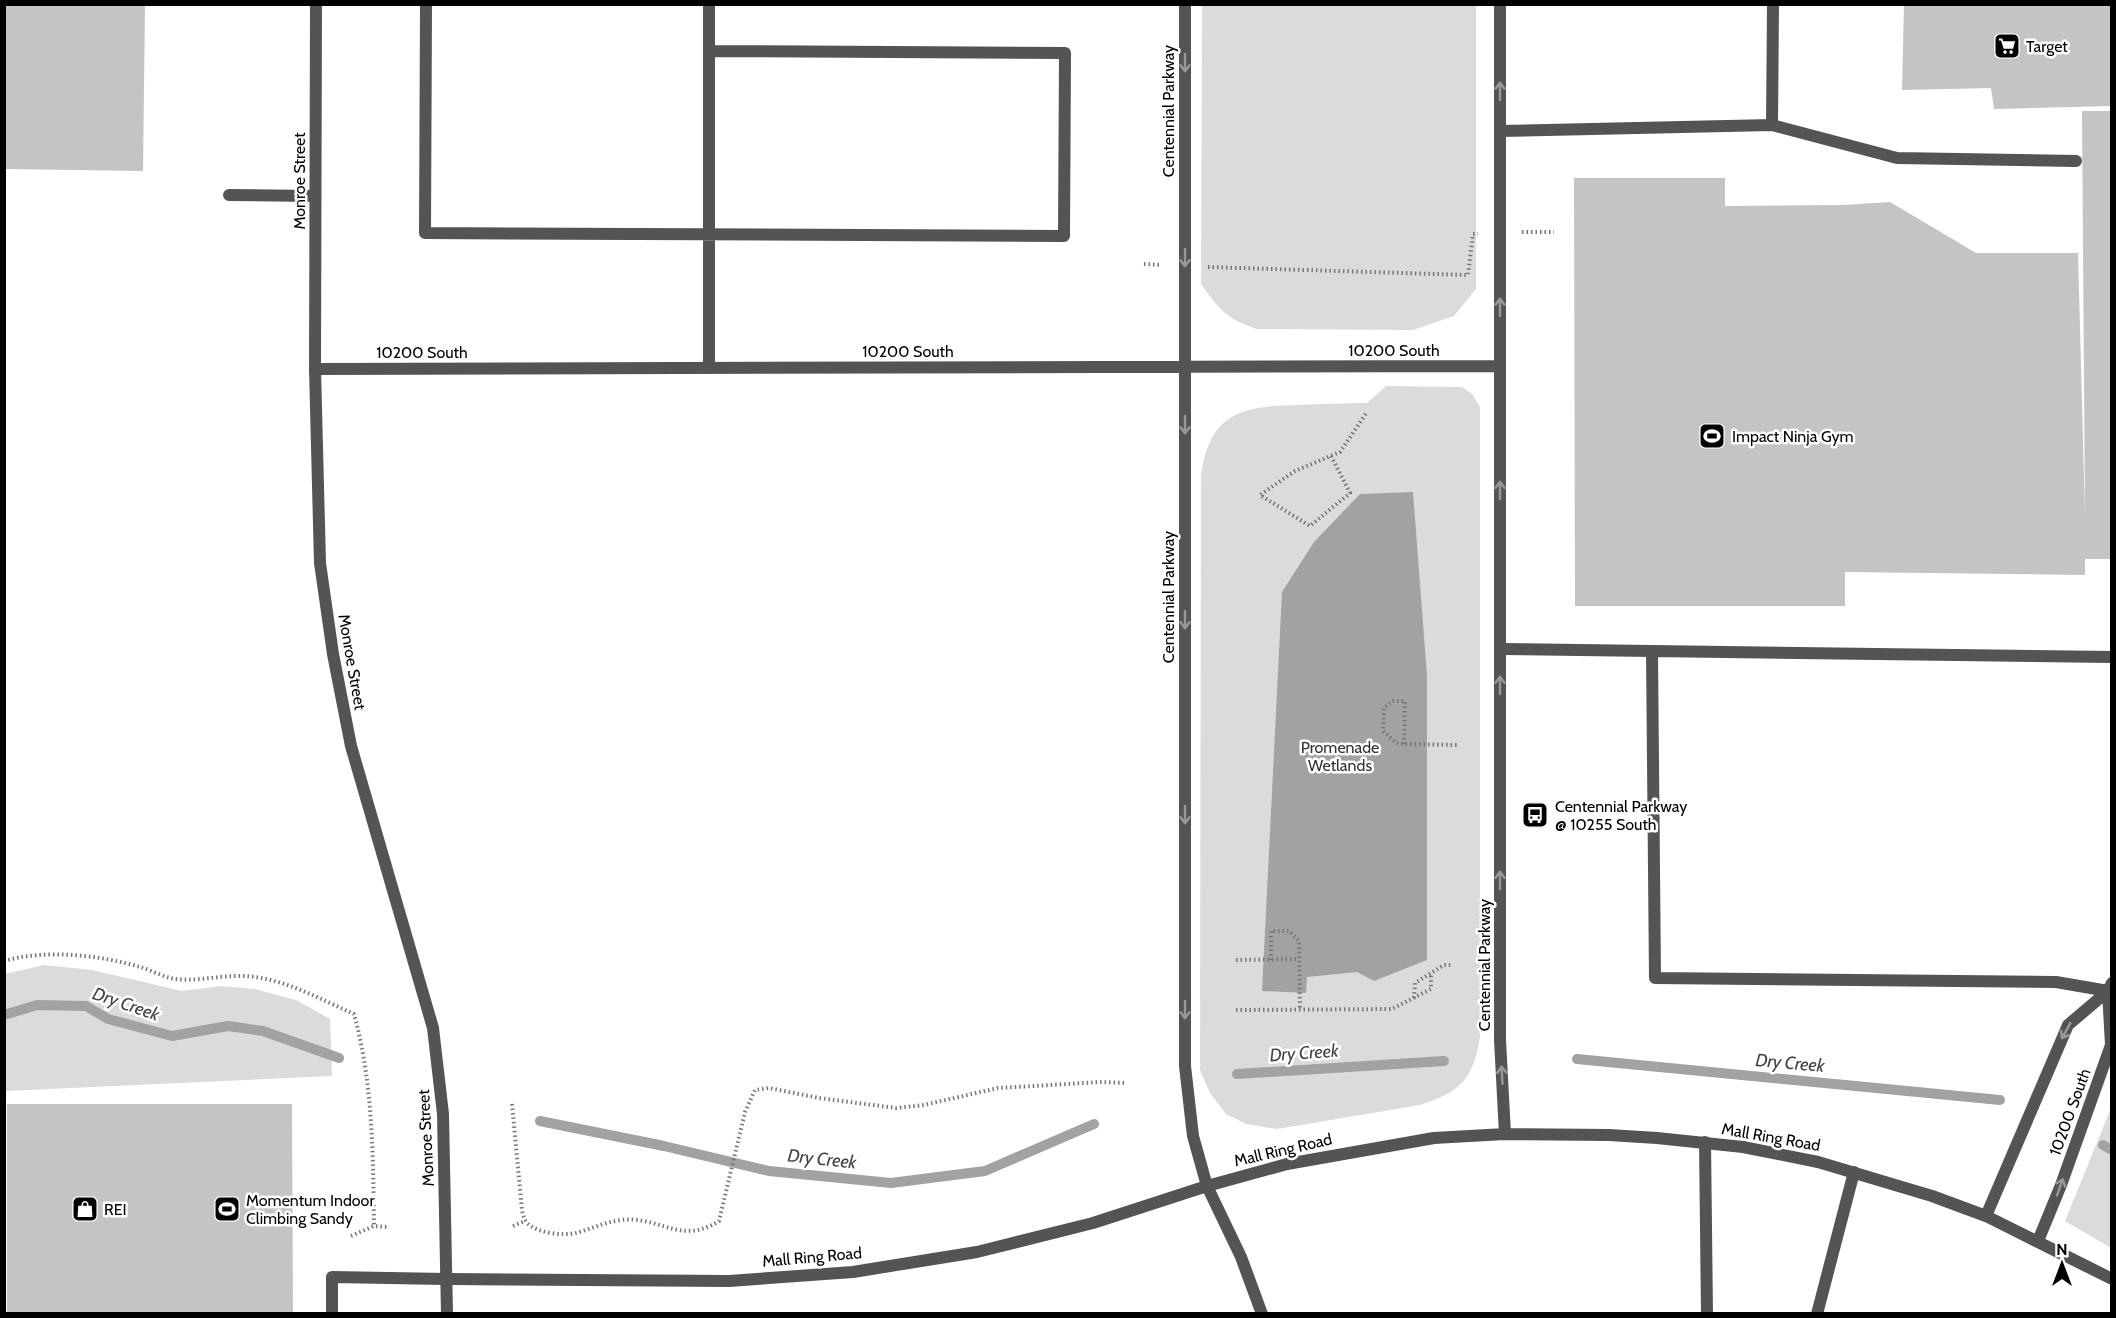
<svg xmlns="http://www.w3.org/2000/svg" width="2116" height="1318" font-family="Cabin,sans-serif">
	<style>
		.green { fill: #dbdbdb }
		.water { fill: #a2a2a2 }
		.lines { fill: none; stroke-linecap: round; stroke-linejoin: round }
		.stream { stroke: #a2a2a2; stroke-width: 10 }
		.building { fill: #c4c4c4 }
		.path { stroke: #767676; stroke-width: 4; stroke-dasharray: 1.5 3; stroke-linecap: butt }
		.service { stroke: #545454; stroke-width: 12 }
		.minor { stroke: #545454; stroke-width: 12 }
		.tertiary { stroke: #545454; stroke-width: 12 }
		.oneway { stroke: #989898 }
		.labels { text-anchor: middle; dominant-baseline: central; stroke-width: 5; stroke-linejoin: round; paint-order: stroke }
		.poi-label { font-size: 16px; fill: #000; stroke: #fff; text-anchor: start }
		.street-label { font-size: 16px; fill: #000; stroke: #fff }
		.park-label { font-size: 16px; fill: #323232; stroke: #fff }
		.water-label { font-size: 18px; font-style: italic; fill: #434343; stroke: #fff }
	</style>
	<rect width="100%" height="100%" fill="#fff"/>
	<!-- green -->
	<path class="green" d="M1202 5H1476V289L1454 316 1413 330 1257 329C1226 319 1219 309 1201 284Z
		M1386 386 1462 387 1472 394 1480 407V1037C1473 1080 1460 1092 1420 1105L1277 1129 1246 1124 1226 1114 1210 1093 1200 1070 1201 475C1210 413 1241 406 1297 405 1320 404 1344 403 1367 403Z
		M44 965 92 970 182 991 221 986 255 989 296 1000 330 1019 332 1076 5 1091V974Z
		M2111 1108V1248L2065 1221Z"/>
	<!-- water -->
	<path class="water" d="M1413 492 1427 676V960L1374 981 1357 972 1307 977 1306 993 1262 991 1282 592 1314 542 1360 494Z"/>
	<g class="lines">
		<!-- stream -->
		<path class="stream" d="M4 1015 37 1005 86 1006 108 1019 172 1036 228 1026 263 1031 339 1058
			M1577 1059 2000 1100
			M1237 1074 1444 1061
			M540 1121 664 1146 769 1171 891 1183 985 1171 1094 1124
			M2103 1145 2112 1150"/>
	</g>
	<!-- building -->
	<path class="building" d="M4 4H145L143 171 4 169Z
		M1904 4H2112V106L1994 109 1991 88 1902 90Z
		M2082 111H2112V559H2085V575L1845 572V606H1575L1574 178H1725V206L1844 205 1890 202 1976 253H2078L2085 516Z
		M7 1104H292L293 1314H7Z"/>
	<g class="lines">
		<!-- path -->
		<path class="path" d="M1522 232H1554
			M1144 264 1161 265
			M1208 267 1468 275 1473 234H1478
			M1331 456 1350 493 1310 526 1260 495 1295 471 1340 452 1367 412
			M1404 744 1405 701H1392L1384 708 1383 731 1396 743 1404 744 1457 745
			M1236 960 1299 959
			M1271 960V931H1289L1299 941 1300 1010
			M4 961C45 949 100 955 140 967 150 970 160 975 170 978 193 983 218 975 243 976 281 977 320 999 354 1014 373 1083 373 1155 374 1226
			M1414 998 1415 983 1444 965H1451
			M1236 1010 1392 1009 1431 989V973
			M512 1104 522 1210C523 1215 524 1219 527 1223 537 1233 563 1236 576 1233 591 1229 605 1222 621 1220 659 1215 680 1246 719 1221L745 1112 755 1090 769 1088 819 1098 896 1108 924 1105 998 1088 1102 1082 1127 1083
			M513 1226 525 1221
			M351 1236 374 1226 388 1227"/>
		<!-- service -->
		<path class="service" d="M426 4 425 233 1064 236 1065 53 709 51
			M1772 125 1897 158 2076 161
			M1500 131 1772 125 1773 4
			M229 195 314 196
			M709 368V4
			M1500 649 2112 657
			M1652 652 1655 978 2056 982 2108 991
			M1705 1142 1707 1314
			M1207 1186 1241 1257 1262 1314
			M332 1314V1277L446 1279
			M1817 1314 1854 1172"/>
		<!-- minor -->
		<path class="minor" d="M1185 4V1066L1193 1136 1207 1186
			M1500 4V1040L1505 1134
			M315 369 1500 366
			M1986 1216 2068 1025 2108 991 2112 983
			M2038 1241 2061 1185 2111 1045 2108 991
			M446 1279 729 1281 853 1272 977 1252 1093 1223 1207 1186 1287 1164 1434 1138 1505 1134 1609 1135 1657 1138 1743 1147 1818 1162 1932 1196 1986 1216 2112 1279"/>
		<!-- tertiary -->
		<path class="tertiary" d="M316 4 315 369 320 563 333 654 351 746 433 1028 443 1114 447 1314"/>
	</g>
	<!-- one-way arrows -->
	<defs><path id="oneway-shaft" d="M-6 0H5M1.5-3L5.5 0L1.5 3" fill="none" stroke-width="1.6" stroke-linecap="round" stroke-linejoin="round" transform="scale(1.5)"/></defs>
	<g class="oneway">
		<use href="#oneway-shaft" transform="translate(1185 63) rotate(90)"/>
		<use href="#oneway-shaft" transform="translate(1500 91) rotate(-90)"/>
		<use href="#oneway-shaft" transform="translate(1185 258) rotate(90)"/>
		<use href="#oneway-shaft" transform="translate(1500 307) rotate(-90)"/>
		<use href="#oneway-shaft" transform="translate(1185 425) rotate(90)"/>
		<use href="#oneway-shaft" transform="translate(1500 490) rotate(-90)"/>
		<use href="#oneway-shaft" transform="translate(1185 620) rotate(90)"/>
		<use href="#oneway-shaft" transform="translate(1500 685) rotate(-90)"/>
		<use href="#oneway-shaft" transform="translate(1185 815) rotate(90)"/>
		<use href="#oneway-shaft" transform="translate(1500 880) rotate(-90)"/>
		<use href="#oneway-shaft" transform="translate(1185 1010) rotate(90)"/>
		<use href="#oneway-shaft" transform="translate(2066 1031) rotate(119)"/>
		<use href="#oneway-shaft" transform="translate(1502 1075) rotate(-93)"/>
		<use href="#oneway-shaft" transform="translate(2060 1187) rotate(-70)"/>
	</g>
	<!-- icons -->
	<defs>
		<g id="supermarket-square" transform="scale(1.35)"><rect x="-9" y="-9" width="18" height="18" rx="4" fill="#000" stroke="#fff"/><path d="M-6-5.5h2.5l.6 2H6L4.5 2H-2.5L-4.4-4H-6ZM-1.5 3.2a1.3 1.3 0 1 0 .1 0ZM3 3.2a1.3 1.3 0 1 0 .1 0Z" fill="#fff"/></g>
		<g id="stadium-square" transform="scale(1.35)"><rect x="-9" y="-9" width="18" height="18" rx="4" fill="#000" stroke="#fff"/><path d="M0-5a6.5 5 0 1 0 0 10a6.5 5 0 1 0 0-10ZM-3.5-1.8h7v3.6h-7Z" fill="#fff"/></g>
		<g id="bus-square" transform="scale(1.35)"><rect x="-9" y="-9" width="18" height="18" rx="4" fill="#000" stroke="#fff"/><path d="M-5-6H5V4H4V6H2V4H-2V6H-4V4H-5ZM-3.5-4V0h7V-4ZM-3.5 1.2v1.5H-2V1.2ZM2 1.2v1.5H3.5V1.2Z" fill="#fff"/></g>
		<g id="shop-square" transform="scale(1.35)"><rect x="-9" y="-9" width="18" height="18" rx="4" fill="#000" stroke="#fff"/><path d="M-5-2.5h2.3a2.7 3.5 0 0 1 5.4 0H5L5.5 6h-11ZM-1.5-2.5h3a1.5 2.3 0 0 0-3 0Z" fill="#fff"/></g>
	</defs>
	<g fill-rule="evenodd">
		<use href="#supermarket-square" x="2007" y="46"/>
		<use href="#stadium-square" x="1712" y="436"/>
		<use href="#bus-square" x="1535" y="815"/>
		<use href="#shop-square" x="85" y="1209"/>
		<use href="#stadium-square" x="227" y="1209"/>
	</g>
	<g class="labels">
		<!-- poi labels -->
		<g class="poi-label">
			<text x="2026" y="46">Target</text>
			<text x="1732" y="436">Impact Ninja Gym</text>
			<text x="1555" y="806">Centennial Parkway<tspan x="1555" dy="18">@ 10255 South</tspan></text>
			<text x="246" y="1200">Momentum Indoor<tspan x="246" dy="18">Climbing Sandy</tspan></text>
			<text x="104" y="1209">REI</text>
		</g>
		<!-- street labels -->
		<g class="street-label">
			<text transform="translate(1168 111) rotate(-90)">Centennial Parkway</text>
			<text transform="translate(299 181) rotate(-90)">Monroe Street</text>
			<text x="1394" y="350">10200 South</text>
			<text x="908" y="351">10200 South</text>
			<text x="422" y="352">10200 South</text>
			<text transform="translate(1168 597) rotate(-90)">Centennial Parkway</text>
			<text transform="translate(352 662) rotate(80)">Monroe Street</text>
			<text transform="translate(1484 965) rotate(-90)">Centennial Parkway</text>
			<text transform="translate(2070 1112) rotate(-70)">10200 South</text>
			<text transform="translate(1771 1137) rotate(10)">Mall Ring Road</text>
			<text transform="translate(426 1138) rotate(-93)">Monroe Street</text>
			<text transform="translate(1283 1150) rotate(-13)">Mall Ring Road</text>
			<text transform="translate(812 1257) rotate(-5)">Mall Ring Road</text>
		</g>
		<!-- park labels -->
		<g class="park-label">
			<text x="1340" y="747">Promenade<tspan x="1340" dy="18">Wetlands</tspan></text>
		</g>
		<!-- water labels -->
		<g class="water-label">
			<text transform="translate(126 1004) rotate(19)">Dry Creek</text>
			<text transform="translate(1304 1053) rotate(-4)">Dry Creek</text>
			<text transform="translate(1790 1063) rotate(5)">Dry Creek</text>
			<text transform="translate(822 1159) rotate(6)">Dry Creek</text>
		</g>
	</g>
	<!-- border -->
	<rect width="2116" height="1318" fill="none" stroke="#000000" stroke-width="12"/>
	<!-- north arrow -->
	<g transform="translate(2062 1264)" stroke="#ffffff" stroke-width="4.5" paint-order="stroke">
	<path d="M0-4.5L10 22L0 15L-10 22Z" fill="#000000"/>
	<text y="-9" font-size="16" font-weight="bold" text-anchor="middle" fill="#000000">N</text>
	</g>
</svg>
